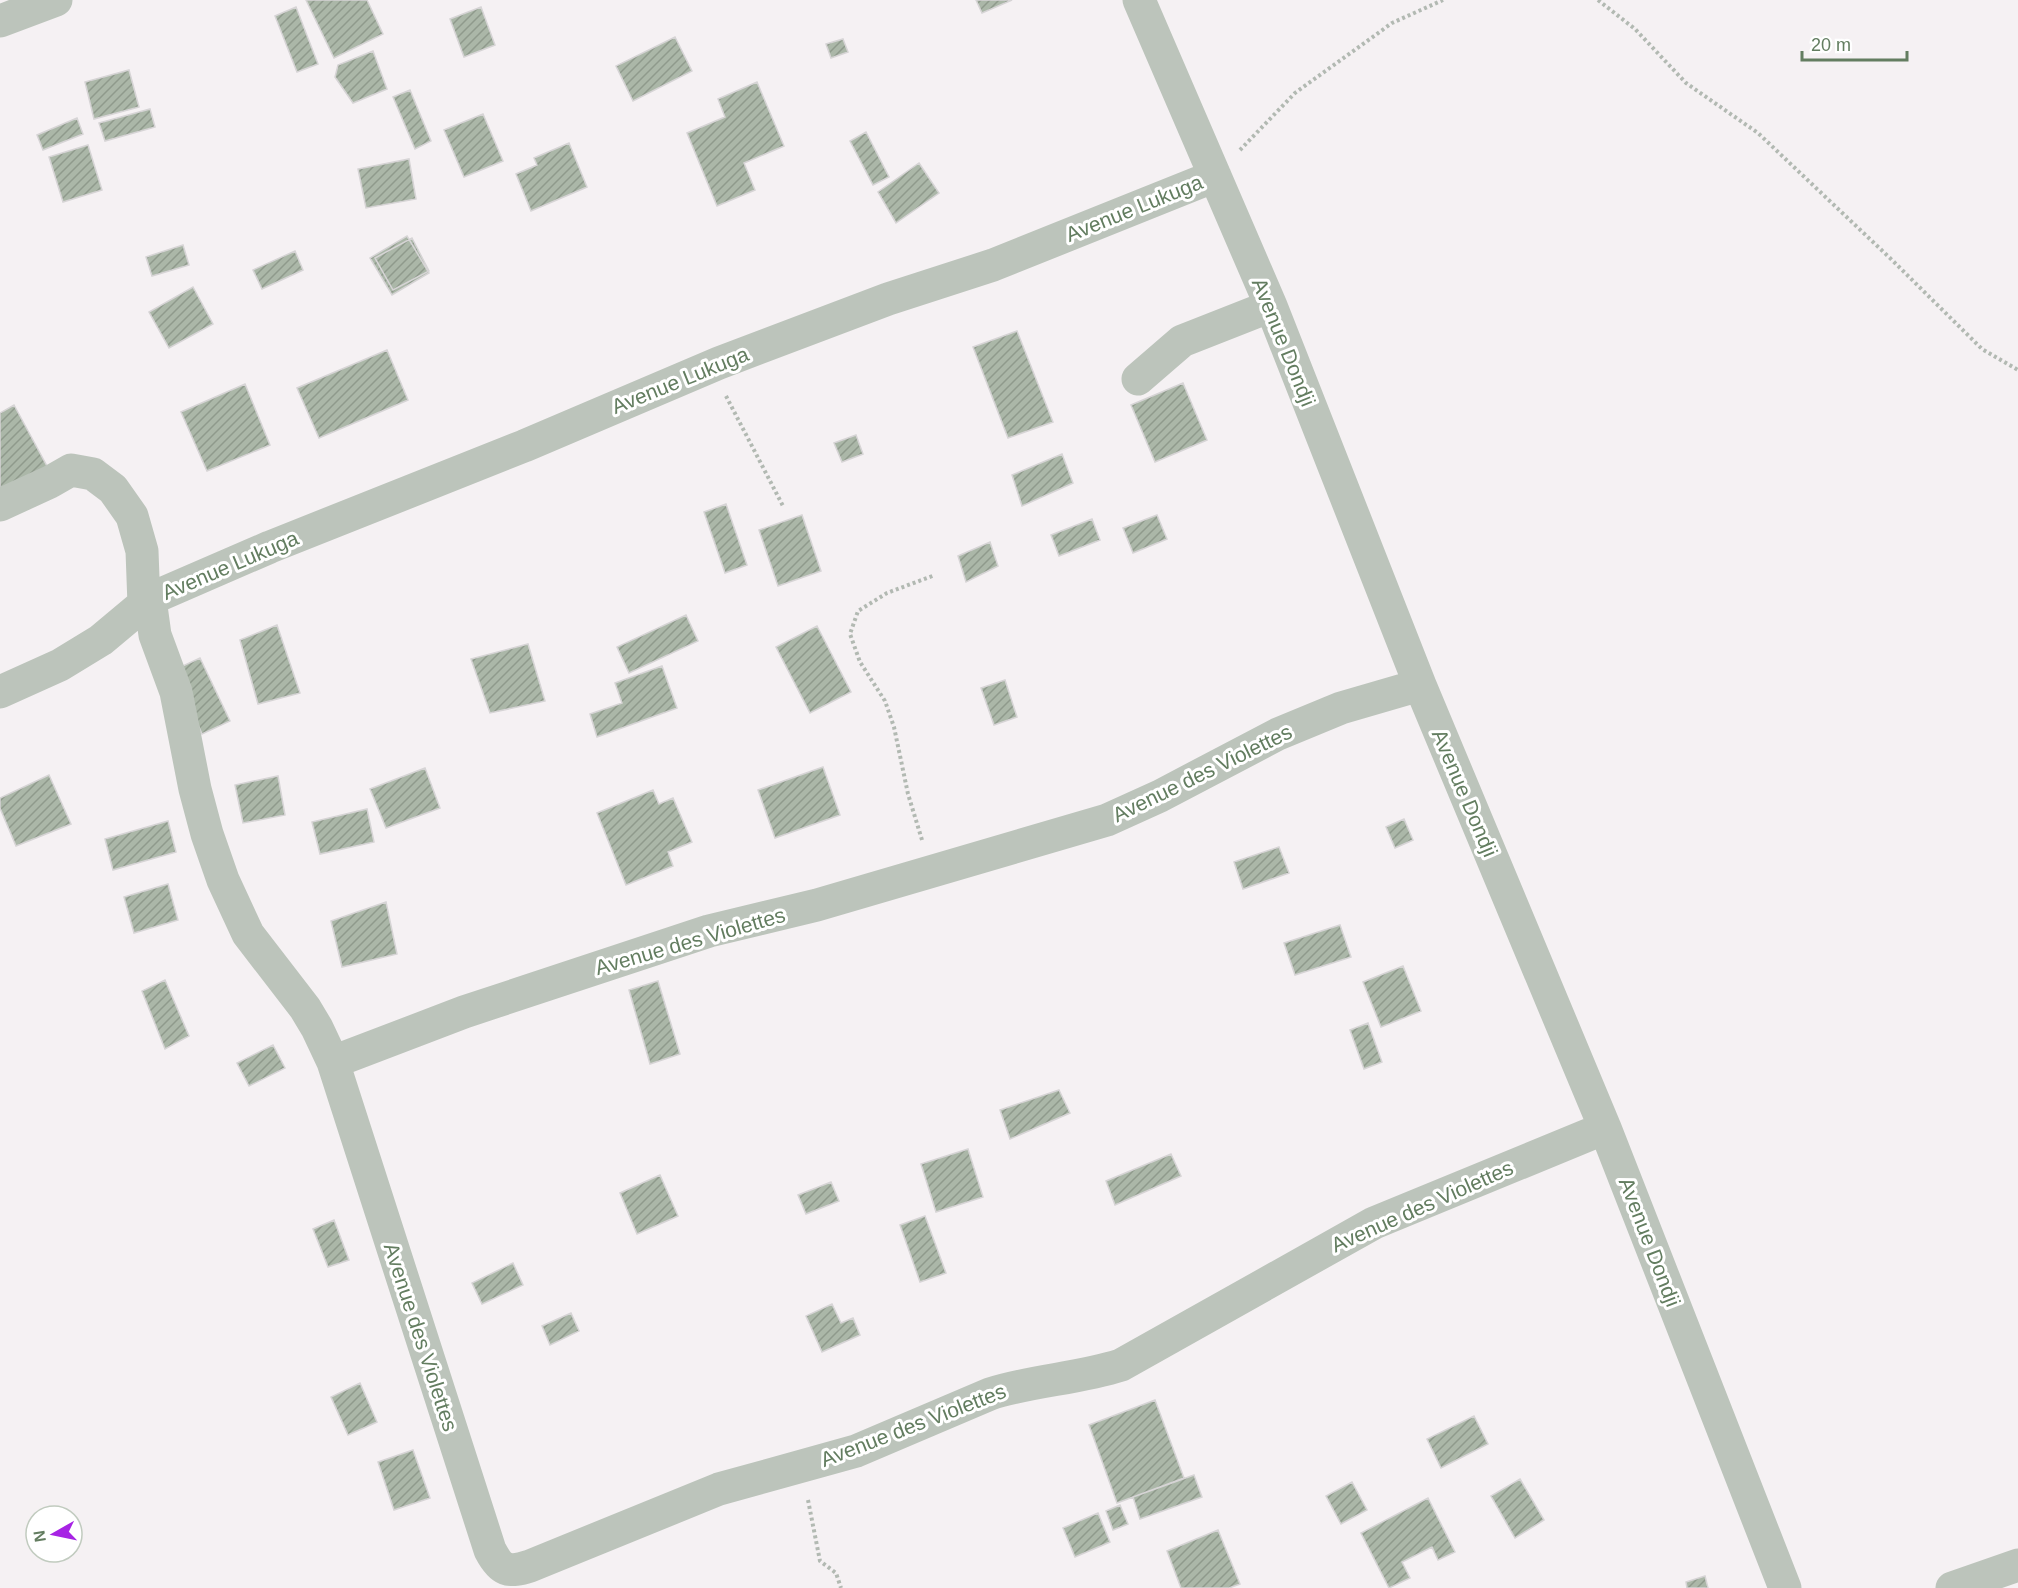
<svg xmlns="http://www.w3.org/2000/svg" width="2018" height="1588" font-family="Helvetica,sans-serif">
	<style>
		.building { fill: url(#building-hatch); stroke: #d6d4d5; stroke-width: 1.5 }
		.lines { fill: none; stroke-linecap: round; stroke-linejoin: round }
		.path { stroke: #b2b9b2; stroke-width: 4; stroke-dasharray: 3 3; stroke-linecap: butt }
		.minor { stroke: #bcc4bb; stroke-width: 33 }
		.labels { text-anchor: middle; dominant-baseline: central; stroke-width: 6; stroke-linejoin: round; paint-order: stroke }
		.street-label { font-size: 21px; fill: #637d60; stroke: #fff }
	</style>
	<defs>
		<pattern id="building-hatch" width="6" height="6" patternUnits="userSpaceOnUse" patternTransform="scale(1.5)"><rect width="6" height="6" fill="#abb7a8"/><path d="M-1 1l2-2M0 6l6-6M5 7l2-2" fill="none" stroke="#8f9a8c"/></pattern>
	</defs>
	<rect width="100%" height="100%" fill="#f5f1f3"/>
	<!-- building -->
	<path class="building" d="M306 0H367L383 34 334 58Z
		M976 0H1012L982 13Z
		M296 7 318 64 297 72 275 16Z
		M481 7 495 45 464 57 450 19Z
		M675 37 692 71 633 101 616 66Z
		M843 39 848 52 831 58 826 44Z
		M373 51 387 89 353 103 335 77 338 65Z
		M129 70 139 107 94 119 85 82Z
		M757 82 784 146 744 163 755 190 717 206 687 133 725 117 718 99Z
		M410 90 431 141 415 149 393 97Z
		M150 109 155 127 105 141 99 123Z
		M483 114 503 161 464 177 444 130Z
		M77 118 83 134 43 150 37 135Z
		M866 132 889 177 873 185 850 141Z
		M569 143 587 187 531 211 516 174 537 165 534 158Z
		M88 145 102 190 63 202 49 157Z
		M409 159 416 199 366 208 358 169Z
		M919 163 939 193 896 223 878 192Z
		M407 236 429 273 392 295 370 258Z
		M412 238 429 271 393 290 375 258Z
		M183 245 189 265 152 276 146 257Z
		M295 251 303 270 262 289 253 270Z
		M193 287 213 324 169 348 149 312Z
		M1017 331 1053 422 1008 438 973 347Z
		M387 350 408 400 319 438 297 388Z
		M1183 383 1207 440 1155 462 1131 405Z
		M245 384 270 445 207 471 181 412Z
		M14 405 48 468 0 495V413Z
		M856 435 863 454 842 462 834 443Z
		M1062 454 1073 483 1022 506 1012 475Z
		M726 504 747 565 725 573 704 512Z
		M802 515 821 571 778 586 759 530Z
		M1157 515 1167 539 1133 553 1123 528Z
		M1092 519 1100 540 1059 556 1051 535Z
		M990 542 998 566 966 582 958 556Z
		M686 615 698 641 629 673 617 647Z
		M277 625 300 693 258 704 240 640Z
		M817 626 851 692 810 713 776 647Z
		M528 644 545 701 490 713 471 659Z
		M200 658 230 721 202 734 174 670Z
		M662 666 677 708 597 737 590 714 622 703 615 683Z
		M1005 680 1017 717 994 725 981 688Z
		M823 767 840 815 775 838 758 790Z
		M425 768 440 808 386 828 370 789Z
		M49 775 71 824 16 846 0 808V798Z
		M278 776 285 815 243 823 235 785Z
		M653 790 659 804 673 798 692 842 668 852 673 866 626 885 597 813Z
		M367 809 374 842 320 854 312 822Z
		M1404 819 1413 840 1395 848 1386 827Z
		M168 821 176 852 113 870 105 839Z
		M1279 847 1289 873 1243 889 1234 862Z
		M168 884 178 920 134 933 124 897Z
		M386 902 397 954 342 967 331 921Z
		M1340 925 1351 957 1295 975 1284 943Z
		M1403 966 1421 1011 1381 1027 1363 982Z
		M165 980 189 1036 165 1049 142 991Z
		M658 981 680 1054 650 1064 629 990Z
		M1368 1023 1382 1062 1364 1069 1350 1030Z
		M273 1045 285 1068 249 1086 237 1063Z
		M1059 1090 1070 1113 1010 1139 1000 1110Z
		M968 1149 983 1197 936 1212 921 1164Z
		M1171 1154 1181 1176 1115 1205 1106 1181Z
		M660 1175 678 1216 637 1234 620 1193Z
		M831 1182 839 1201 806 1214 798 1195Z
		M925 1216 946 1273 920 1282 900 1225Z
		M334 1220 349 1260 328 1267 313 1229Z
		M513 1263 523 1285 482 1304 472 1283Z
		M832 1304 841 1323 853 1318 860 1335 822 1352 806 1316Z
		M571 1313 579 1331 550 1345 542 1326Z
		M360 1383 377 1422 348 1435 331 1397Z
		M1155 1400 1184 1478 1117 1503 1089 1425Z
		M1474 1416 1488 1444 1441 1468 1427 1439Z
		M413 1450 430 1498 394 1510 378 1462Z
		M1194 1475 1202 1497 1140 1519 1133 1497Z
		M1520 1479 1544 1520 1515 1538 1491 1496Z
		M1352 1482 1367 1510 1341 1524 1326 1496Z
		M1428 1498 1455 1552 1438 1560 1432 1547 1402 1562 1410 1578 1389 1588 1361 1533Z
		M1120 1505 1128 1524 1113 1530 1106 1511Z
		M1098 1513 1110 1542 1075 1557 1063 1528Z
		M1218 1530 1240 1584 1229 1588H1181L1167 1551Z
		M1705 1576 1708 1588H1687L1686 1582Z"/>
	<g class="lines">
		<!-- path -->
		<path class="path" d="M1598 0 1635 29 1686 83 1758 133 1892 260 1982 349 2018 370
			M1240 150 1295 93 1392 23 1443 0
			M726 396 783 506
			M922 840 908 794 894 727 885 701 860 662 850 634 858 611 887 593 935 575
			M808 1500 820 1561 836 1573 841 1588"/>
		<!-- minor -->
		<path class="minor" d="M1139 0 1271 306 1420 685 1605 1128 1785 1588
			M0 21 56 0
			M1138 379 1182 341 1271 306
			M0 505 50 482 71 470 93 474 113 489 132 516 142 551 144 605
			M150 599 155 635 176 692 195 789 207 834 223 880 248 934 305 1008 317 1028 333 1062 490 1550C501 1571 508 1573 530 1566L719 1489 856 1451 990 1394C1033 1380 1078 1379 1121 1365L1374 1223 1605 1128
			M0 692 60 665 101 640 150 599 270 547 524 446 719 363 888 299 993 265 1215 176
			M333 1062 464 1012 709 931 817 905 1107 820 1160 796 1278 734 1341 708 1420 685
			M1952 1588 2018 1565"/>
	</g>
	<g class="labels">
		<!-- street labels -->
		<g class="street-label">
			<text transform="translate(1134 208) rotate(-22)">Avenue Lukuga</text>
			<text transform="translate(1284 342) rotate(68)">Avenue Dondji</text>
			<text transform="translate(680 380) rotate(-22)">Avenue Lukuga</text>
			<text transform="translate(230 565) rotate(-23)">Avenue Lukuga</text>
			<text transform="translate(1202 773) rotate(-26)">Avenue des Violettes</text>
			<text transform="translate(1465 793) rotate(67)">Avenue Dondji</text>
			<text transform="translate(690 941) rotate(-16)">Avenue des Violettes</text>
			<text transform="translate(1422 1206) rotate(-24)">Avenue des Violettes</text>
			<text transform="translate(1650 1242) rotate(69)">Avenue Dondji</text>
			<text transform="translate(421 1337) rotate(72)">Avenue des Violettes</text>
			<text transform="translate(913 1425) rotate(-21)">Avenue des Violettes</text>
		</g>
	</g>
	<!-- north arrow -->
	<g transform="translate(54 1534) rotate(261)"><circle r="28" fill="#ffffff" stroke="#c1cbbf" stroke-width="1.5"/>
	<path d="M0-4.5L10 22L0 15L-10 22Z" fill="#a723e4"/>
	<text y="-9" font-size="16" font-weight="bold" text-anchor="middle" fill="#637d60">N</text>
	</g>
	<!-- scale -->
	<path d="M1802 51v9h105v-9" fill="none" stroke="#637d60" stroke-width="3"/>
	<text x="1811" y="51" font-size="18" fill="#637d60" stroke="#ffffff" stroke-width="4.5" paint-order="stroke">20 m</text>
</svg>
